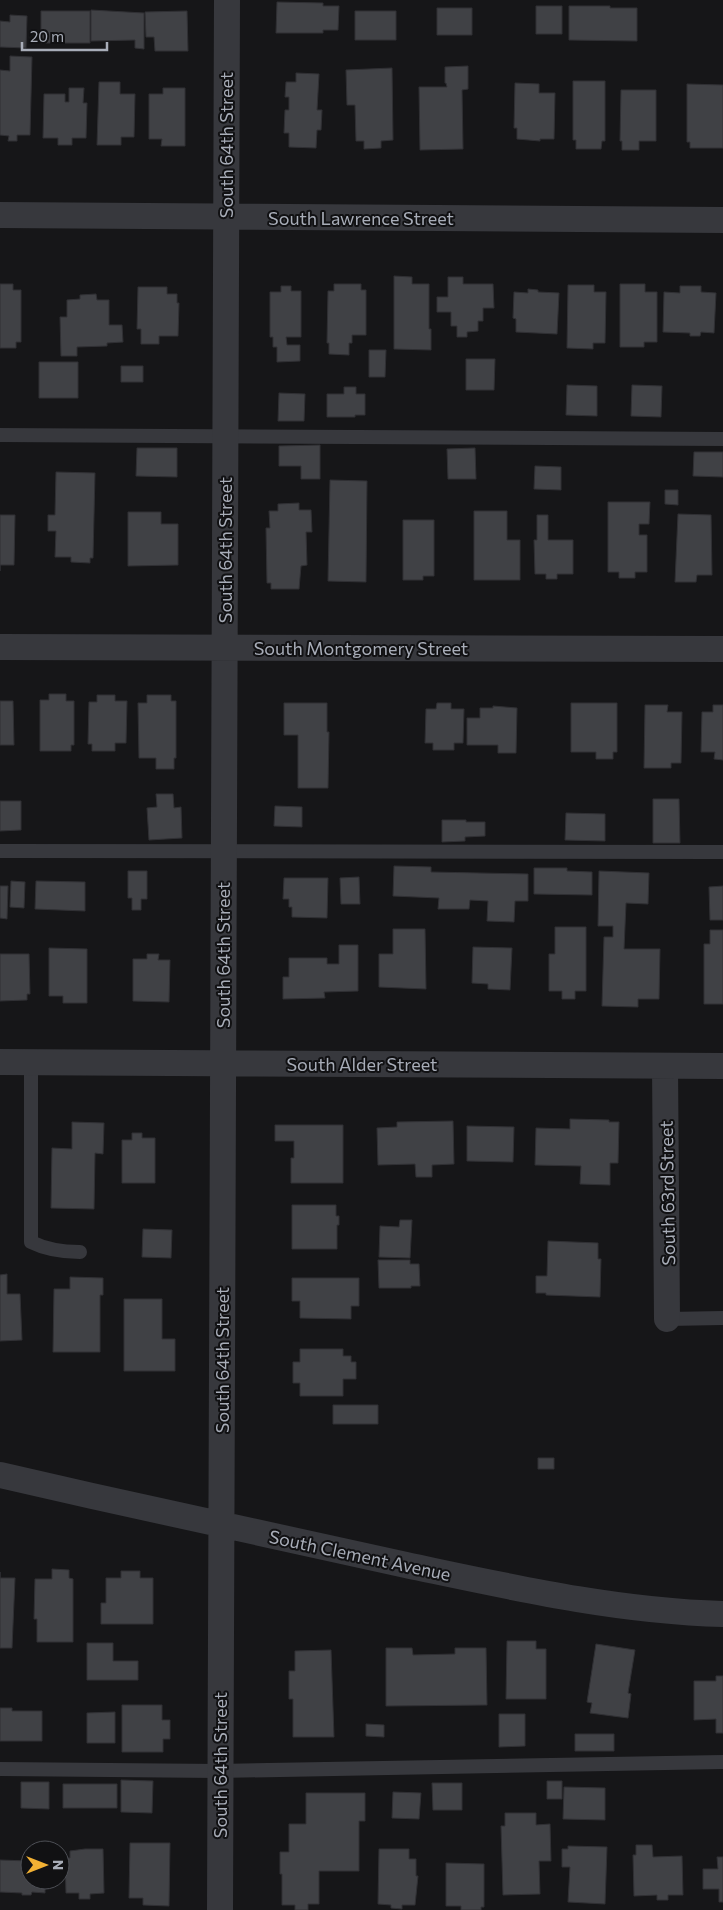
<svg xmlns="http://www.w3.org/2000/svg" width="723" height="1910" font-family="Commissioner,sans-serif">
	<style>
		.building { fill: #404145; stroke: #303034 }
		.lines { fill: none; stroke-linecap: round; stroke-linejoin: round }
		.service { stroke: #37383d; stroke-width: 14 }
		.minor { stroke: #37383d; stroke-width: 26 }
		.labels { text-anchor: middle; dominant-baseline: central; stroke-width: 4; stroke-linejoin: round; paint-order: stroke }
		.street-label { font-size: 18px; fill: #a8adb8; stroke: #111113 }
	</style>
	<rect width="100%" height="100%" fill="#161618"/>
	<!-- building -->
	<path class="building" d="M277 2 323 3V6H339L338 30H323V33H276Z
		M536 6H562V34H536Z
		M569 6H610V8H637V41L569 40Z
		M437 8H472V35H437Z
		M91 10 144 13V49L135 48V40L91 41Z
		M41 11H90V43H41Z
		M187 11 188 51H155L154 37H146L145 12Z
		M355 11H396V40H355Z
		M10 15 27 16 26 48 0 47V21L10 22Z
		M10 56 32 57 30 135H17V141H8L9 136 0 135V70L10 71Z
		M468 66V89L462 90 463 149 420 150 419 87H447L446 83H445V67Z
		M392 68 393 140 381 141V148L364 149V141H356L355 105H347L346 70Z
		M296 73 319 74 317 110H322L321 130H317L316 148 289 147V133H284L285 110H289V97H285L286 82H296Z
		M573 81H605V141H602L601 149H576V140H573Z
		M99 82H120V94H135L134 137H121V145H97Z
		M515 83 539 84V93H555L554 139H540V141L517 139V128H514Z
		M687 84 723 85V148H690V142H687Z
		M69 88H84L83 103H87L86 138H72V145H58V138H43L44 94H65V102H69Z
		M163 88H185V146H161L162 139H149V94H163Z
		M621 90H656V141H639V150H622V141H620Z
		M394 276 412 277V284H429V329H431V350L394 349Z
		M448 277H463V284H493L494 308H483V321H478V331L467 332V337H457V326H451V312H437V297H448Z
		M0 284H13V290H21V342H16V348H0Z
		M334 284H361V290H366V335H352V343H349V355L329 354V343H327L328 291H334Z
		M620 284H645V292H657V342H644V347H620Z
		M568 285H594V292H606L605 343H593V349L567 348Z
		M281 286H291V291H301V337H286L287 345H300V361L277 362V347H273V337H270V292H281Z
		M680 286H701V292L716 293 714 333 701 332 700 336H690V333L663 332 664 292 680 293Z
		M138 287H167V294H177V303H179L178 336H159V344H141V329H137Z
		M528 289 538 290V292L559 293 557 334 516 332V319L513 318 514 292 528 293Z
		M96 294 97 300H109V325H122L123 342 107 343V346L77 347V356H61L60 317H67V300L80 299V295Z
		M369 350H386L385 377H369Z
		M466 359H495L494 390H466Z
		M39 362H78V398H39Z
		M121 366H143V382H121Z
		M567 385 597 386V416L566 415Z
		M632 385 662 386 661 417 631 416Z
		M344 387H356V394H365V415H355V417H327V394H344Z
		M279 393 305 394 304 421H278Z
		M320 445V479H301V466H279V446Z
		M137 448H177V477L136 476Z
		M475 448 476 479H448L447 449Z
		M694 452H723V477L693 476Z
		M535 466 561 467V490L534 489Z
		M56 472 95 473 93 558H90V563L71 562V557H55L56 531H48V515H55Z
		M330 480 367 481 366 582 328 581Z
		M665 490H678V505L665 504Z
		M608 502H650L649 524H639V535H647V572H635V578H619V572H608Z
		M299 503V510H311L312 532H306L307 565 301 566 299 589H271V583H267L266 528H270L269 511H278V504Z
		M474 511H507V540H520V580H474Z
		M128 512H161V524H178V565L128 566Z
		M678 514 711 515 712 575H697L696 582H675Z
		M0 515H15L14 565H0V571Z
		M537 515H548V540H573V574H557V579H546V574H535L534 540H537Z
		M403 520H434V576H423V580H403Z
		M49 694H66V701H74V745H71V751H40V700H49Z
		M97 695H115V701H127L126 743H115V751H92V744H88L89 702H97Z
		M147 695H171V701H176V758H174V769H156V758H139L138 703H147Z
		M0 701H13L14 745H0Z
		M284 703H327V732H329L328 788H298V735H284Z
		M437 703H451V709H464L463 743H454V750H433V743H425L426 709H436Z
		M571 703H617V752H613V759H596V752H571Z
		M645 705H668L667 712H682L681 763H671V768H644Z
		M713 705H723V760L714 759 715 752H701L702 712H713Z
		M493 706 517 708 516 753H498V745H467V718H480V708H493Z
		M156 794H173L174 808 181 807 182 838 149 840 147 808 157 807Z
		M653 799H679L680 843H653Z
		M0 801H21V830L0 831Z
		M275 806 302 807V827L274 826Z
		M566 813 605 814V841L565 840Z
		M442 820H466V822H485V836L465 837V841L442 842Z
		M394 866 431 867V872L528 874V901H515L514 922 487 921 488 901 470 900 469 909H438L439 898 393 896Z
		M534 868H567V871L592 872V895L534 894Z
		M128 871H147V899H141V910H132V898H128Z
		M599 871 649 873 648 904 626 903 624 949H660L659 999H638V1007L602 1006 604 937H613V926H598Z
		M359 877 360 904H341L340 878Z
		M284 878H328L327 918 292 917V907H289V899H283Z
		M11 881 25 882 24 908 10 907Z
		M36 881 85 882V911L35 909Z
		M0 886H8L7 919 0 918Z
		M723 886V920H710L709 887Z
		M555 927H586V991H575V999H562V991H549V954H555Z
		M393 929H425L426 989 379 987V954H393Z
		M710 930H723V1004H704V944H710Z
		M339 945H358V991L324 992 325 998 283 999V977H289V958H327V964H339Z
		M473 947 512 948 510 990 488 989V984L472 983Z
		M49 948 87 949V1003H63V996H49Z
		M0 954H29L30 994H27V1000L0 1001Z
		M147 954H159L158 960H170L169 1002 133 1001V959H147Z
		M570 1119 609 1120V1122H619L618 1163H610V1185L580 1184 581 1166 535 1165 536 1128 570 1129Z
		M453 1121 454 1164 432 1165V1177H416L415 1164 378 1165 377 1128 397 1127V1122Z
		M72 1122 104 1123 103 1154 95 1153 94 1209 51 1208 52 1148 72 1149Z
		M275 1125H343V1183H291V1158H294V1141H275Z
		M467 1126 514 1127 513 1162 467 1161Z
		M132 1133H142V1138H155V1183H122V1140H132Z
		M292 1205H336V1216H339V1225H337V1249H292Z
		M400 1220H412L410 1258 379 1257 380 1226 399 1227Z
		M143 1229 172 1230 171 1258 142 1257Z
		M548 1241 598 1243V1259H601L600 1297 546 1295V1293H536V1276H547Z
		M378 1260H410V1264H419L420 1286H411V1288H379Z
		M7 1274V1294H20L22 1340 0 1341V1275Z
		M70 1277 103 1278V1295H100V1352H53L54 1289H70Z
		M292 1278H359V1306H351V1319L300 1318V1301H292Z
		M124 1299H162V1339H175V1371H124Z
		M300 1349H343V1356H351V1362H356V1379H343V1396H300V1383H293V1362H300Z
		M333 1405H378V1424H333Z
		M538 1458H554V1469H538Z
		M52 1569 69 1570V1578L73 1579V1642H37V1619H34L35 1579H52Z
		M121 1571H140V1578H153V1624H101V1603H106V1578H121Z
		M0 1572V1578H15L12 1648H0Z
		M507 1641H536V1649H546V1699H506Z
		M87 1643H113V1661H138V1680H87Z
		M596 1644 635 1650 628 1693 631 1694 628 1718 590 1713 592 1703 587 1702Z
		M386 1648H412L413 1655 455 1654V1648H486L487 1705 386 1706Z
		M331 1650 334 1737H293V1699H289V1671H295V1651Z
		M716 1676H723V1733H716V1719L694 1720V1681H716Z
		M122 1705H162V1720H170V1739H163V1752H122Z
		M0 1708H12V1711H42V1741H0Z
		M115 1712V1743H87V1713Z
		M499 1714H525V1746L499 1747Z
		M366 1724 384 1725V1737L366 1736Z
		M575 1734H614V1751H575Z
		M121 1780 153 1781 152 1813 121 1812Z
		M547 1781H562V1799H547Z
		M21 1782H49V1809L21 1808Z
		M432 1783H462V1810H433Z
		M63 1784H117V1808H63Z
		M564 1787 605 1788V1820L563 1819Z
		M393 1792 421 1793 419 1819 392 1818Z
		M306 1793H365V1821H359V1871H319V1904H308V1910H295V1905H282V1874H280V1852H289V1824H306Z
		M505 1813H536V1825L550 1824 551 1861H539L540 1894 503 1895 501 1826H505Z
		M130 1843H170L169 1906 143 1905V1898H129Z
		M33 1844H46V1850H33Z
		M636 1845H652L653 1857 682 1856 683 1895H668V1900H657V1895L634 1896 633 1855H636Z
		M568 1846 607 1847 605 1904 568 1902 570 1867H562V1849H568Z
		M85 1849H103L104 1893 90 1894V1899H79V1893H66L65 1858H70V1851Z
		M379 1849H409V1859H416V1876H418L415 1905H402V1909L391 1908V1905L378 1904Z
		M717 1857H723V1902H719V1889H703V1869H718Z
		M0 1860 30 1861V1880H45V1893L32 1892 31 1895H22V1893L0 1892Z
		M446 1863 484 1864V1907H481V1910H461V1906H446Z"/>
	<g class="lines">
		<!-- service -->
		<path class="service" d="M0 435 723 439
			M0 851 723 852
			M31 1062V1242C47 1250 63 1252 80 1252
			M667 1319 723 1318
			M0 1769 219 1771 723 1762"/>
		<!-- minor -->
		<path class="minor" d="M0 215 723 220
			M0 647 723 649
			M0 1062 723 1066
			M665 1066 667 1319
			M0 1475C135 1506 270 1536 406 1565 511 1587 615 1611 723 1614
			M220 1910 227 0"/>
	</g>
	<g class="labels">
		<!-- street labels -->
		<g class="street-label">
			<text transform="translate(226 145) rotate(-90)">South 64th Street</text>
			<text x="361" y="218">South Lawrence Street</text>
			<text transform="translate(225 550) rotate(-90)">South 64th Street</text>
			<text x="361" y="648">South Montgomery Street</text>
			<text transform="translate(223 955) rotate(-90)">South 64th Street</text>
			<text x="362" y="1064">South Alder Street</text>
			<text transform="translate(667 1193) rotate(-91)">South 63rd Street</text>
			<text transform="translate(222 1360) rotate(-90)">South 64th Street</text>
			<text transform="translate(360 1555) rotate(12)">South Clement Avenue</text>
			<text transform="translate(220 1765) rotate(-90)">South 64th Street</text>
		</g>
	</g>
	<!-- north arrow -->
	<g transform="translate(45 1865) rotate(90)"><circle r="24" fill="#111113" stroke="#4d4f55"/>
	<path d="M0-4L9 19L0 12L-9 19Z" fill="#f2b134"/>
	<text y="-8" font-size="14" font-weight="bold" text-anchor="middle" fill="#a8adb8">N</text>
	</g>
	<!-- scale -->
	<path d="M22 42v8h85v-8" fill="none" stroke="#a8adb8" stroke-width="2.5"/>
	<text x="30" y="42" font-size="15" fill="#a8adb8" stroke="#111113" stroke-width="4" paint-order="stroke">20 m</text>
</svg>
